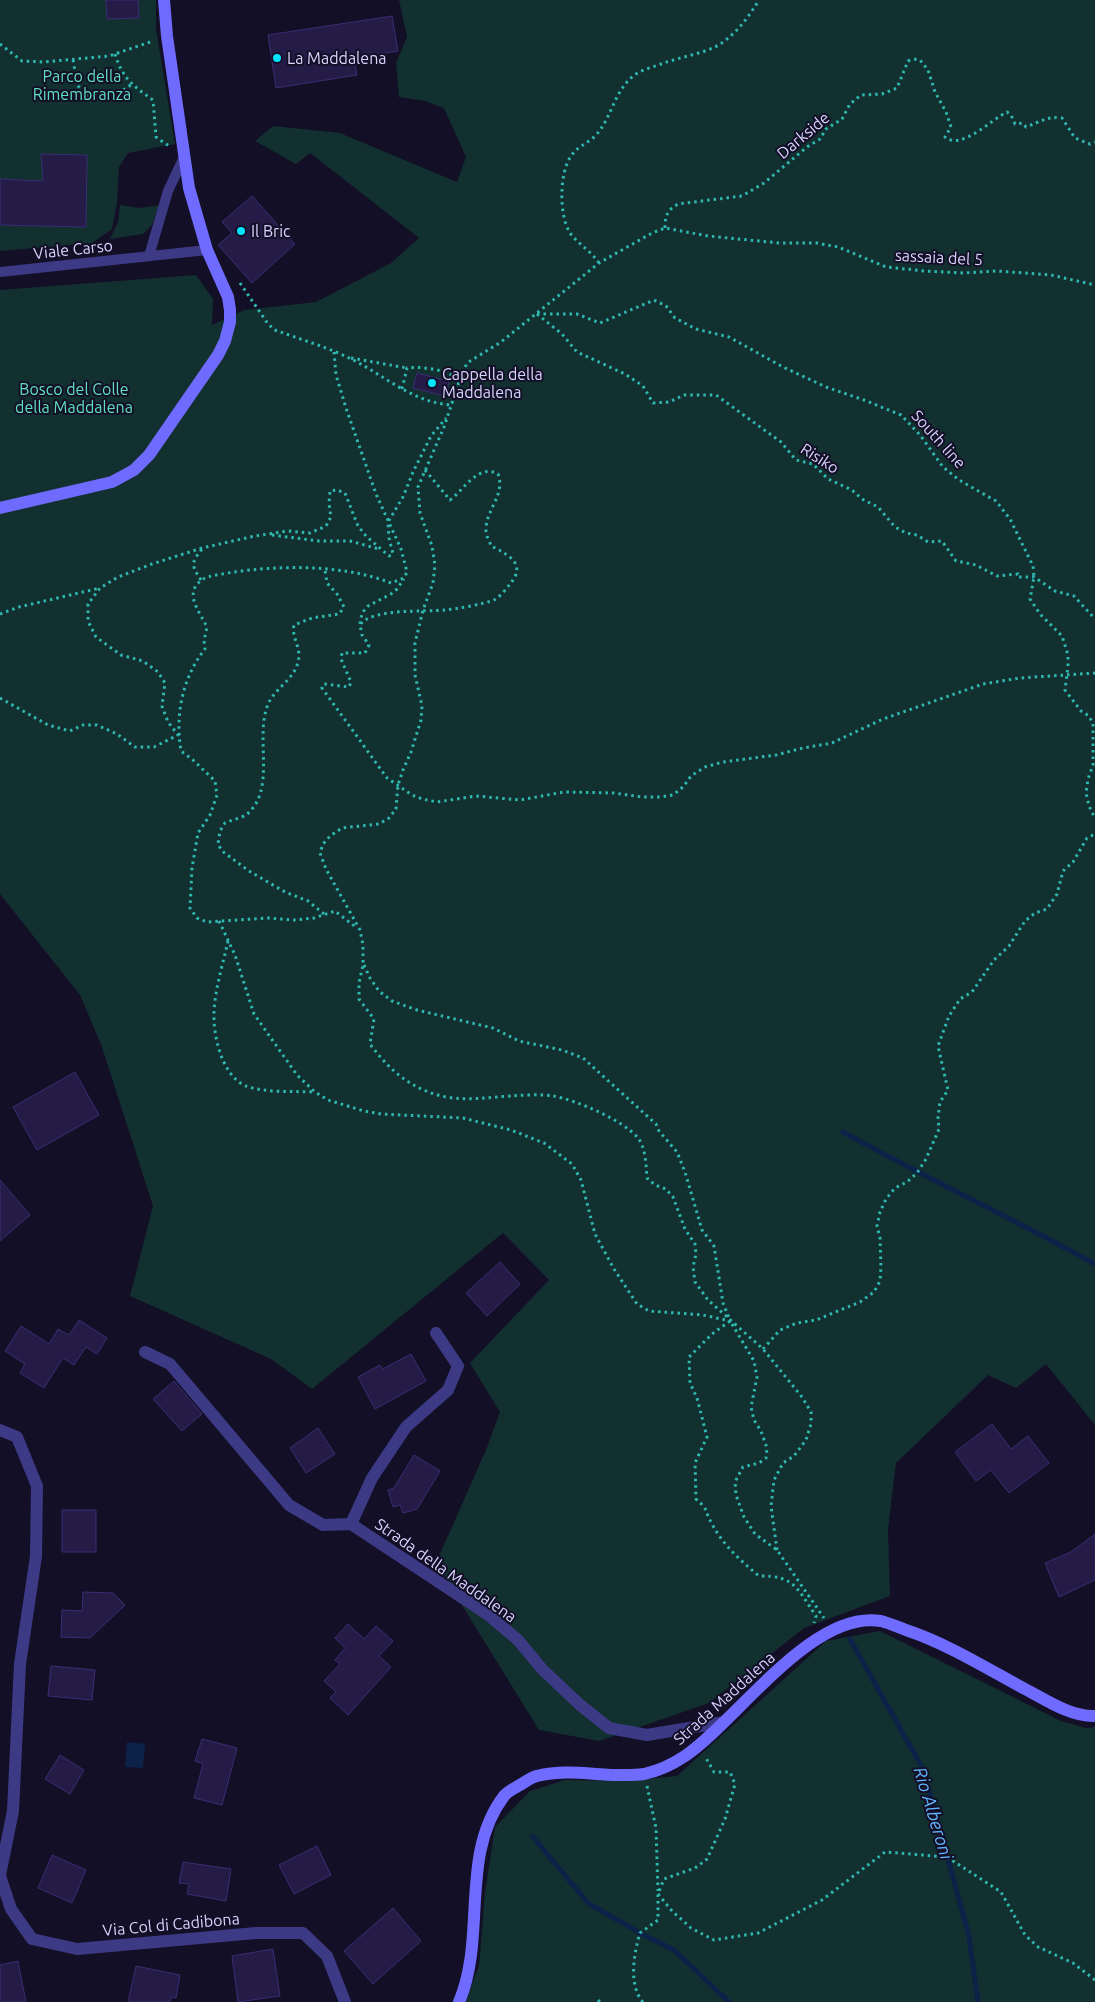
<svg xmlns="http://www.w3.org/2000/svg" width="1095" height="2002" font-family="Ubuntu,sans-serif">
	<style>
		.green { fill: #12302f }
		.water { fill: #0c2248 }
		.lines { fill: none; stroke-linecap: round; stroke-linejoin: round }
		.stream { stroke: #0c2248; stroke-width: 5 }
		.building { fill: #241b47; stroke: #3b2d73 }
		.path { stroke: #2fb8b0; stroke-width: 3; stroke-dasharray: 2.5 4; stroke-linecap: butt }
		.lane { stroke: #3d3a85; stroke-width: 10 }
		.street { stroke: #3d3a85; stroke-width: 12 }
		.secondary { stroke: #6f6bff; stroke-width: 12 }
		.poi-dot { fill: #00e5ff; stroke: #130f26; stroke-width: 2 }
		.labels { text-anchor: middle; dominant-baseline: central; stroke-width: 4; stroke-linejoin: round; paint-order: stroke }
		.poi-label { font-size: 16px; fill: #d9d4ff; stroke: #130f26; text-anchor: start }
		.park-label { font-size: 16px; fill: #5fe0c0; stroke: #130f26 }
		.street-label { font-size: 16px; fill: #d9d4ff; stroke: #130f26 }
		.water-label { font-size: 18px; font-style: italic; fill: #62b6ff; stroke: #130f26 }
	</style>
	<rect width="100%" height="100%" fill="#130f26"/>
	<!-- green -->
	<path class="green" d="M0 0H156V29L175 144 128 153 119 167 117 202 112 229 92 243 0 251Z
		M399 0H1095V1425L1046 1364 1016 1388 988 1375 896 1463 888 1529 890 1596 804 1628 709 1703 599 1741 539 1730 436 1563 486 1450 500 1412 470 1363 549 1280 503 1233 312 1389 271 1359 130 1296 153 1206 101 1044 80 995 0 894V290L196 275 213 299 212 325 244 310 316 302 391 263 419 238 310 153 296 164 255 141 273 126 340 133 457 182 466 157 444 108 425 101 399 97 396 63 407 37Z
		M120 205 140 208 159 205 152 225 143 234 110 239 118 222Z
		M880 1631 1061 1721 1086 1728 1095 1727V2002H465L479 1966 485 1892 495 1827 530 1791 565 1780 626 1781 677 1776 826 1641Z"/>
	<!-- water -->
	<path class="water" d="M127 1742 145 1744 143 1768 125 1767Z"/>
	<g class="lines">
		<!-- stream -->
		<path class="stream" d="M843 1132C926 1178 1012 1218 1095 1264
			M850 1639 923 1769 969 1936 978 2002
			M533 1837 588 1903 640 1933 674 1950 729 2002"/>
	</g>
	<!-- building -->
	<path class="building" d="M106 0H138L139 18 107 19Z
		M392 16 398 51 354 58 357 75 276 88 268 35Z
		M41 154 87 155 86 227 0 225V179L43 181Z
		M252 196 295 244 252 283 218 245 232 233 222 222Z
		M417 373 449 381 446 396 413 388Z
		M75 1072 99 1115 37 1150 13 1107Z
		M0 1180 30 1215 0 1241Z
		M500 1262 520 1284 487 1316 466 1293Z
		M79 1320 107 1338 97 1354 86 1347 74 1365 63 1358 44 1388 20 1373 25 1364 5 1351 21 1326 49 1344 58 1329 69 1335Z
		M411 1354 426 1381 375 1409 358 1377 380 1365 383 1369Z
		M174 1381 202 1414 182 1431 153 1399Z
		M992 1424 1011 1449 1028 1436 1049 1463 1009 1493 991 1470 976 1481 955 1452Z
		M318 1428 335 1454 306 1473 290 1448Z
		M414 1455 440 1471 417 1509 403 1513 400 1505 393 1507 388 1490 394 1488Z
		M62 1510H96V1552H62Z
		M1095 1534V1580L1059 1597 1045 1563 1071 1552Z
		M83 1592 113 1593 125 1605 90 1638 61 1637 62 1610 82 1611Z
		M348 1624 364 1639 376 1626 393 1641 379 1656 391 1667 348 1715 330 1698 336 1692 324 1681 340 1664 335 1660 345 1648 335 1638Z
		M51 1666 95 1670 92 1700 48 1696Z
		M202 1739 237 1748 222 1805 194 1798 203 1764 195 1761Z
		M60 1755 84 1770 70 1794 45 1779Z
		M317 1846 331 1875 294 1894 279 1865Z
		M52 1855 86 1870 72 1903 38 1888Z
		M183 1862 231 1869 226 1901 187 1894 189 1884 179 1883Z
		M393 1908 421 1941 373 1984 344 1951Z
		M273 1949 280 1996 238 2002 232 1956Z
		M18 1961 26 2002H0V1965Z
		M136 1966 180 1975 176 1998 171 1997 170 2002H128Z"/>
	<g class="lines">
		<!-- path -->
		<path class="path" d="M0 44 22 61 44 62 109 56 153 41
			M115 54C123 79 132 85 153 100L156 137 169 146
			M73 60C75 67 75 81 79 87 94 109 116 96 132 84
			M665 228C665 216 667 210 678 204L742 196 764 183 807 147 820 139 826 129 842 119 850 104 861 95 882 94 897 88 908 61 914 59 920 60 928 70 935 92 946 112 951 127 945 137C961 151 992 119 1007 112L1011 115 1015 124 1023 123 1026 127C1040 122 1047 116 1062 118L1075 138 1090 144 1095 142
			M599 263C591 251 578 244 570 233 559 216 559 173 571 156 577 147 586 144 594 137 612 120 613 90 636 74 644 69 656 66 664 63 681 57 700 54 715 47 734 37 748 18 759 0
			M240 283 268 324 275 330C299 339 324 346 347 357 382 373 412 403 452 405
			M537 314H577L600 323 654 300 666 306 675 318 696 329 729 337 783 367 826 387 864 400 901 415 920 435 943 467 959 480 996 501 1010 519 1033 566 1034 577 1030 599 1040 614 1062 636 1068 655V666L1065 690 1081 711 1089 716 1093 724V765L1088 779 1086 793 1089 806 1095 818
			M537 314 562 334 577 352 625 374 643 386 653 403 669 402 684 395H716L781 442 796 460 813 464 828 479 852 490 862 499 878 507 895 527 906 533 917 535 928 542 942 541 956 561 976 565 997 576 1018 574V577H1034L1055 591 1074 596 1095 619
			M334 352 336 375 346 408 376 494 401 549 407 572 404 578 391 583C338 562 261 565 207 577 181 590 198 609 207 627L204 641 205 649C182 678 175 716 181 751L193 760 215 781 217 795 210 815 198 833 192 868 190 908 197 918 207 922 268 918 294 920 314 918 335 911 357 928
			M351 358 407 368
			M402 389 407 368C425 366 444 370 460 379
			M425 470 450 500C463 491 478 463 498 474 506 495 485 510 486 531 486 536 490 542 491 546 509 555 527 564 510 584 506 589 500 597 494 600 484 604 456 609 445 610 426 612 371 608 360 625L362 635 369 645 365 653H342L341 659 351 682 349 687 324 684 322 688 387 778 412 795 422 799 437 802 476 796 520 800 564 792 614 793 642 797H660L673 795 683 787 691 776 705 767 723 762 776 755 803 748 832 743 883 719 983 684 1020 678 1095 673
			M272 535 319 541H350L379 549
			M201 580C191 565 191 563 202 549
			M0 614 19 607 100 588
			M360 624 362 613 368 606 391 594 397 589 404 579
			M0 698 48 725 70 731 83 725H97L117 734 135 747H154L178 735 168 722 162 706 165 683 158 672 143 661 121 655 96 637 88 621V604L100 588 118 577 152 564 202 548 255 536 288 531 310 533 326 526 331 517 329 504 330 491 337 490 345 493 358 526 366 536 389 556 393 554 389 538 388 522 403 497 413 472 431 436 446 418
			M324 914 308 901 285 892 249 871 222 851 218 844 220 831 225 823C231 820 241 818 246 815 278 789 253 736 269 702 277 687 294 679 298 662 302 647 291 638 294 625L312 618 339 614 344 607 337 594 327 583 325 570
			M219 921 235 955 254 1014 297 1075 315 1092 328 1100 364 1111 381 1114 463 1118 511 1130 544 1143 572 1164 581 1180 595 1234 614 1269 637 1304 649 1311 703 1315 730 1321
			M228 941C223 964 215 989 214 1012 213 1036 222 1076 246 1086 264 1093 294 1091 314 1092
			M364 965 370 978 379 991 392 1001 417 1010 493 1028 519 1041 562 1050 583 1058 656 1124 659 1131 677 1152 685 1172 702 1230 714 1246 723 1303 729 1318
			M730 1321 712 1334 689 1357 690 1383 697 1398 707 1437 695 1463 696 1499C709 1510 704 1510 712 1524 723 1545 741 1561 759 1576 795 1575 798 1590 816 1616L814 1623
			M732 1324 754 1361 757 1377 751 1407 754 1420 761 1431 767 1448 766 1458 759 1463 743 1467 735 1482 736 1495 744 1517 755 1534 777 1550 824 1618
			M763 1349 780 1330 797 1323 816 1320 860 1302 874 1292 880 1281 881 1267 880 1238 877 1226 880 1212 886 1199 895 1188 907 1182 917 1173 926 1159 939 1129 938 1117 940 1102 948 1090 938 1046 949 1016 960 999 972 992 994 960 1009 946 1025 921 1035 913 1047 909 1057 894 1063 871 1073 862 1087 838 1095 834
			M777 1550 771 1506 774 1480 783 1463 794 1456 806 1440 811 1424V1412L802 1397 763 1349 708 1300 695 1282 693 1267 696 1254 695 1244 685 1229 673 1197 666 1189 655 1185 647 1178C646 1166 646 1148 638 1138 623 1120 576 1100 553 1096 540 1094 524 1095 511 1096 489 1097 469 1101 446 1097 412 1090 390 1071 370 1044L374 1019 359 999V983L363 965V945L360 930 326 869 320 853 323 844 330 836 342 828 379 824 389 818 396 809 398 785 403 770 411 752 421 720 422 706 415 675V643L423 610 433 583 435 565 432 546 420 513 418 487 444 427 460 379 467 363 501 342 599 263 652 233 665 228 708 236 780 243H817L838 247 886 267 925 271 963 273 997 271 1051 275 1095 285
			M647 1786 656 1828 658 1891
			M658 1894 672 1911 691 1928 714 1940 758 1933 822 1900 885 1852 947 1857 1001 1892 1025 1935 1038 1947 1073 1963 1095 1980
			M598 2000 600 2002
			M643 2002C628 1985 634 1953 640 1933L658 1920V1894L664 1879 695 1868 707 1859 725 1819 735 1784 730 1772H714L706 1758"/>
		<!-- lane -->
		<path class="lane" d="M149 256 168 191 184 157
			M0 272 207 250"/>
		<!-- street -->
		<path class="street" d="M436 1333 458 1366 448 1390 406 1427 372 1478 351 1524 487 1614 518 1640 542 1669 579 1704 609 1728 647 1735 724 1722
			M145 1352 170 1364 289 1505 323 1525 351 1524
			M0 1430 17 1437 37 1486 36 1556 20 1664 13 1811 0 1875
			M0 1876 11 1909 32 1939 77 1949 256 1933H303L327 1956 345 2002"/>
		<!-- secondary -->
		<path class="secondary" d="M0 508 112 482 134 470 149 455 218 355 225 341 230 322V310L228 297 207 250 189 188 167 36 164 0
			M459 2002C487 1937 459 1855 504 1796 507 1792 513 1789 518 1786 524 1783 531 1777 537 1776 572 1767 609 1779 644 1774 658 1771 673 1764 685 1756 737 1721 812 1609 881 1621 889 1623 898 1627 906 1630 948 1644 986 1668 1025 1689 1046 1700 1071 1717 1095 1716"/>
	</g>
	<!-- markers -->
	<g class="poi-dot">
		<circle cx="277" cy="58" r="5"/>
		<circle cx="241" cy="231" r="5"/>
		<circle cx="432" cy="383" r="5"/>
	</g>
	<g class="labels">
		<!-- poi labels -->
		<g class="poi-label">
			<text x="287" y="58">La Maddalena</text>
			<text x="251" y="231">Il Bric</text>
			<text x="442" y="374">Cappella della<tspan x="442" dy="18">Maddalena</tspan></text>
		</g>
		<!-- park labels -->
		<g class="park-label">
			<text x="82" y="76">Parco della<tspan x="82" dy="18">Rimembranza</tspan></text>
			<text x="74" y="389">Bosco del Colle<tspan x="74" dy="18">della Maddalena</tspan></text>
		</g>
		<!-- street labels -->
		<g class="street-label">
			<text transform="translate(803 135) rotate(-40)">Darkside</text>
			<text transform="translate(73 249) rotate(-6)">Viale Carso</text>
			<text transform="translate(939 257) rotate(3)">sassaia del 5</text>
			<text transform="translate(939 439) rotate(48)">South line</text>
			<text transform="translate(820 458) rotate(33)">Risiko</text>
			<text transform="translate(446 1570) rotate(35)">Strada della Maddalena</text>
			<text transform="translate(724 1698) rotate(-42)">Strada Maddalena</text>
			<text transform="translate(171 1924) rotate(-5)">Via Col di Cadibona</text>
		</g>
		<!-- water labels -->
		<g class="water-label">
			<text transform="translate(934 1813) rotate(73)">Rio Alberoni</text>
		</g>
	</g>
</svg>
